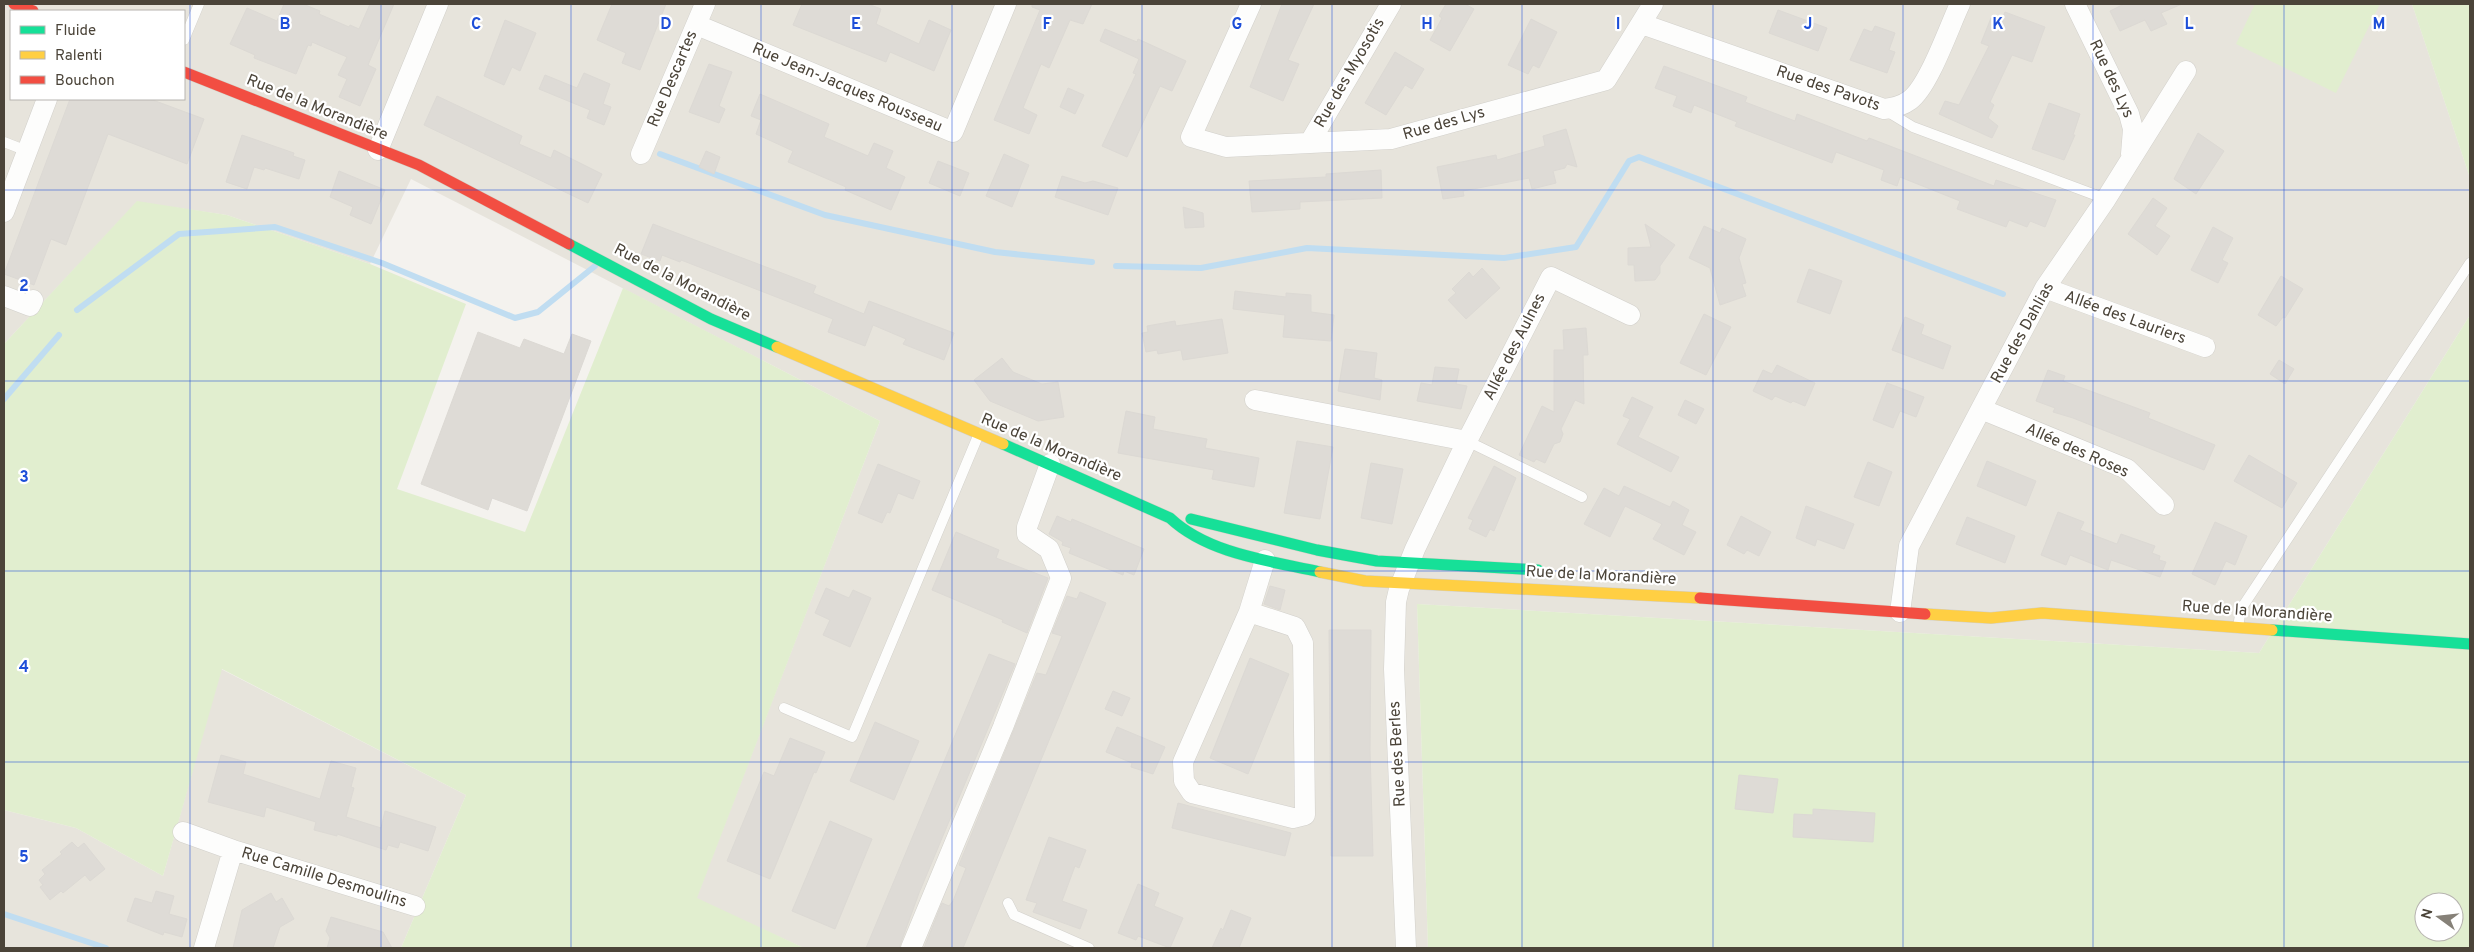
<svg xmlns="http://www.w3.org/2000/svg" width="2474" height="952" font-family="Overpass,sans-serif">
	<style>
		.residential { fill: #e7e4dc; fill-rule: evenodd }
		.green { fill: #e1eecf; fill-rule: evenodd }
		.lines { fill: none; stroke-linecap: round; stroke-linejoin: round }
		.stream { stroke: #c0ddf1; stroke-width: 6 }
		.building { fill: #dedbd6; stroke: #dcd9d4 }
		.lane-casing { stroke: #d2d0cb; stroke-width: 11 }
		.street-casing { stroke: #d2d0cb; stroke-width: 21 }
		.fast-casing { stroke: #d3cfc5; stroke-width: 12 }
		.slow-casing { stroke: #d3cfc5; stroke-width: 12 }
		.jam-casing { stroke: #d3cfc5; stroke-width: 12 }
		.lane { stroke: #fdfdfc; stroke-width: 10 }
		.street { stroke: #fdfdfc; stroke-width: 20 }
		.fast { stroke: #16e098; stroke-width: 11 }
		.slow { stroke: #ffcf43; stroke-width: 11 }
		.jam { stroke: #f24e42; stroke-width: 11 }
		.grid { fill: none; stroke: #1d4ed8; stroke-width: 1; stroke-opacity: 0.55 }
		.labels { text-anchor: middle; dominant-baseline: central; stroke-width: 4.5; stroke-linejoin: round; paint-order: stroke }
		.street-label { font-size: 16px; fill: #4b4439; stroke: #fff }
		.grid-label { font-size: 16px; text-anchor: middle; font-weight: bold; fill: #1d4ed8; stroke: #fff; stroke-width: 4.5; stroke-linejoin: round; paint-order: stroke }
	</style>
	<rect width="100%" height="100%" fill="#f4f2ee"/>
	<!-- residential -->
	<path class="residential" d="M4 4H2412L2470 178V315L2259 653 1417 604 1428 948H804L696 899 880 421 411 179 370 264 227 215 137 202 4 344ZM11 11H184V99H11Z
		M221 669 466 795 401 948H4V810L76 828 163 876Z"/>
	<!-- green -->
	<path class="green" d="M2255 4H2380L2336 93 2236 44Z
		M2412 4H2470V178Z
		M137 201 227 215 370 264 466 304 397 489 525 532 623 288 880 421 697 898 804 948H401L466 795 222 669 163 876 76 828 4 810V344Z
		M2470 315V948H1428L1417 604 2259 653ZM2424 902H2454V932H2424Z"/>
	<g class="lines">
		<!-- stream -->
		<path class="stream" d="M660 154 825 215 995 252 1092 262
			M1116 266 1201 268 1307 248 1504 258 1576 247 1629 161 1639 157 2003 294
			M77 310 179 234 275 227 382 263 515 318 538 312 595 266
			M4 399 59 335
			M4 914 106 948"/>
	</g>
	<!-- building -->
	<path class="building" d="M284 4H303L320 11 319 14 349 27 350 25 359 29 370 4H394L368 65 376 69 360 106 339 97 347 79 338 75 347 57 312 42 311 46 308 45 296 74 254 58 255 55 230 44 247 8 277 21Z
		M612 4H666L640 70 622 63 626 53 597 40Z
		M802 4H868L881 9 876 24 919 44 929 20 951 30 934 71 890 52 886 62 793 25Z
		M1032 4H1092L1083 24 1070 20 1049 68 1041 64 1023 108 1037 115 1029 134 994 120 1040 10 1032 7Z
		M1282 4H1314L1288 60 1299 64 1283 101 1250 87Z
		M1446 4H1465L1474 9 1450 51 1430 40 1442 18 1439 16Z
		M2124 4H2182L2161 13 2167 24 2151 31 2145 20 2120 31 2110 11Z
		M1778 10 1827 28 1818 51 1769 33Z
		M2005 12 2045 27 2032 62 2012 55 1990 102 1994 105 1988 118 1998 126 1992 138 1939 114 1945 101 1959 105 1989 46 1981 43 1991 18 2001 22Z
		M1531 19 1557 32 1539 68 1533 65 1528 74 1508 65Z
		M505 20 536 33 520 71 512 67 504 85 484 76Z
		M1875 26 1895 33 1889 50 1895 52 1887 73 1850 60 1864 29 1872 32Z
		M1105 29 1137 42 1138 39 1186 61 1172 91 1160 86 1127 157 1102 146 1136 74 1133 73 1139 59 1100 41Z
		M1395 52 1424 69 1412 89 1405 85 1386 115 1365 103Z
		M709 64 732 72 719 106 725 109 719 123 689 112Z
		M1664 66 1747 97 1745 102 1795 121 1797 114 1867 141 1869 138 1994 186 1996 180 2056 200 2045 227 2030 221 2027 227 2009 220 2006 227 1957 209 1960 201 1900 177 1897 186 1881 180 1884 170 1836 152 1832 163 1735 126 1737 122 1694 105 1691 113 1673 106 1677 96 1655 88Z
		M584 73 610 84 603 104 611 107 604 125 587 118 590 110 539 89 545 75 577 88Z
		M1068 88 1084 95 1075 114 1060 107Z
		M760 94 829 124 824 137 868 156 874 143 893 151 886 168 905 177 891 210 845 190 846 187 788 162 793 151 756 134 761 120 751 116Z
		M437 96 522 136 519 144 551 158 554 150 602 174 588 203 424 125Z
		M70 99H150L204 119 187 164 108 134 66 245 51 239 34 285 4 274Z
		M2049 103 2080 114 2073 135H2075L2064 160 2032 149Z
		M1566 129 1577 167 1567 164 1565 168 1553 171 1556 183 1532 189 1529 178 1463 191 1464 196 1443 199 1437 167 1496 155 1497 160 1545 146 1543 136Z
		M2198 133 2224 151 2196 194 2174 179Z
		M242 135 294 153 293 156 305 160 299 179 265 168 264 170 254 167 247 189 226 182Z
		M706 151 720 157 714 174 699 167Z
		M1004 154 1029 165 1012 207 986 196Z
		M938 161 969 173 960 196 929 183Z
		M1381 170 1382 198 1300 202V209L1252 212 1249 181 1326 177V174Z
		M339 171 385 190 371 224 350 215 353 207 330 197Z
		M1062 176 1085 183 1093 181 1118 188 1108 215 1055 197Z
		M2153 198 2167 208 2155 226 2170 236 2157 255 2128 234Z
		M1183 207 1203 213 1204 227 1185 228Z
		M653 224 816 286 813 293 864 314 869 301 954 333 944 360 903 344 906 339 873 325 865 346 828 332 833 319 681 260 680 262 662 255 660 261 641 254Z
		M1645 224 1675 245 1660 266V273L1655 280 1635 281 1634 265H1628V248L1651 247Z
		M1704 226 1720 233 1722 228 1746 239 1739 258 1746 283 1742 284 1746 296 1720 305 1710 268 1689 258Z
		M2213 227 2233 238 2222 260 2228 263 2218 283 2191 270Z
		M1482 268 1500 288 1466 319 1448 300 1456 293 1452 289 1469 272 1473 277Z
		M1809 269 1842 281 1830 314 1797 302Z
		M2281 276 2303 289 2285 318 2283 317 2276 326 2258 315Z
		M1235 291 1286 297V293L1311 295V312L1334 315 1331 341 1283 337 1285 315 1233 309Z
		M1704 314 1731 327 1706 375 1680 363Z
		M1905 317 1924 325 1921 334 1951 346 1943 369 1892 350Z
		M1222 319 1228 353 1183 360 1181 350 1158 354 1157 350 1146 352 1142 333 1148 332 1147 326 1175 321 1176 326Z
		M1586 328 1588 355H1583L1584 404 1575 400 1561 429 1563 434 1560 442 1554 444 1545 463 1536 459 1534 462 1519 455 1542 406 1554 412V350H1564L1563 330Z
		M478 332 520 348 524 339 564 354 572 334 591 341 527 511 492 498 488 510 421 484Z
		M1345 349 1377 353 1374 378 1382 380 1380 400 1338 391Z
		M1002 358 1013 372 1042 384 1058 382 1064 417 1038 421 990 401 974 380Z
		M2279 360 2294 369 2285 384 2270 374Z
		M1777 365 1815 383 1805 406 1793 401 1791 403 1775 396 1772 400 1753 391 1763 370 1772 374Z
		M1435 367 1459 369 1456 384 1467 386 1461 409 1417 401 1421 383 1432 385Z
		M2048 370 2065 376 2063 381 2150 413 2148 418 2215 445 2204 470 2073 418 2053 412 2055 408 2036 401Z
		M1887 383 1924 397 1916 417 1900 411 1893 428 1873 420Z
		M1632 397 1653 407 1638 437 1679 457 1671 472 1617 444 1630 419 1623 416Z
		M1685 400 1704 409 1696 424 1678 415Z
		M1126 411 1155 417 1153 429 1207 439 1205 448 1259 458 1254 487 1212 479 1214 470 1118 453Z
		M1297 441 1333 447 1320 519 1284 513Z
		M2249 455 2297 483 2282 508 2234 481Z
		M1987 461 2036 481 2026 506 1977 486Z
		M1868 462 1892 472 1879 506 1854 497Z
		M1371 463 1403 469 1392 524 1361 518Z
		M878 464 920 481 913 499 898 493 890 513 887 512 882 523 858 513Z
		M1494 466 1516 478 1494 531 1490 529 1486 537 1469 529 1473 520 1468 518Z
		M1624 486 1670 507 1673 501 1689 510 1682 525 1696 532 1684 555 1653 539 1662 524 1625 506 1610 537 1584 524 1604 488 1619 496Z
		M1806 506 1854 524 1844 549 1817 539 1815 546 1796 538Z
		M2058 512 2084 522 2080 530 2117 544 2121 534 2155 546 2152 553 2160 556 2159 560 2166 562 2160 577 2111 560 2108 570 2070 555 2066 565 2041 555Z
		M1057 516 1071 522 1072 519 1144 549 1134 575 1124 571 1123 575 1069 553 1071 548 1062 545 1063 542 1049 534Z
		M1741 516 1771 532 1759 556 1747 550 1744 554 1727 545Z
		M1967 517 2015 536 2005 563 1956 544Z
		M2215 522 2247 536 2235 565 2226 561 2215 585 2192 574Z
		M956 532 999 550 996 558 1048 578 1027 633 1002 622 1003 620 932 590Z
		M1270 586 1285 590 1280 610 1264 604Z
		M826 588 849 598 853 590 871 598 850 647 823 635 830 620 815 613Z
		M1080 592 1106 603 963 948H924L942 903 949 906 953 901 966 868 959 865 1037 673 1046 675 1058 646 1062 636 1052 633 1067 596 1077 599Z
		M1329 630H1371L1370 749 1373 856H1331Z
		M989 654 1015 664 919 893 899 948H866Z
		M1250 658 1289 674 1248 774 1210 758Z
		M1113 691 1130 698 1122 716 1105 709Z
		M875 722 919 741 894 800 850 781Z
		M1117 727 1165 747 1153 774 1131 767 1132 763 1106 752Z
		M790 738 825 752 816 773 814 772 770 879 727 861 764 772 774 776Z
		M221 755 246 762 243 774 320 799 331 761 356 768 351 787 354 788 346 817 381 828 385 811 436 827 428 851 400 842 398 848 388 845 386 850 337 834V836L314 830 316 822 266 807 264 817 208 802Z
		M1739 775 1778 779 1773 813 1735 809Z
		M1178 803 1291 833 1285 856 1172 828Z
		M1813 809 1875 813 1873 842 1793 837 1794 814 1813 815Z
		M830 821 872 839 835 929 792 911Z
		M1049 837 1086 850 1079 868 1075 866 1062 901 1087 910 1080 929 1033 912 1037 903 1026 900Z
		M72 842 78 848 84 843 105 869 90 881 85 875 63 893 61 891 50 900 40 887 43 885 39 880 45 874 42 870 62 854 60 852Z
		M1138 884 1159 893 1154 906 1183 918 1170 948 1138 936 1136 940 1118 933Z
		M156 891 174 896 169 914 187 919 182 937 164 932 163 935 127 921 135 898 152 903Z
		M271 893 276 902 282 898 294 919 280 927 273 948H233L242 910Z
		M1231 910 1251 918 1239 948H1212L1221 928 1223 930Z
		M331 917 383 932 392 948H327L330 938 326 931Z"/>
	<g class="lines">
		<!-- lane casing -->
		<g class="lane-casing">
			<path id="lane" d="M184 40 199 4
				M1885 110 1913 127 2106 199
				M4 142 27 151
				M1467 441 1582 497
				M2238 627 2241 609 2470 263
				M784 708 852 737 978 436
				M1008 903 1014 915 1089 948"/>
		</g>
		<!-- street casing -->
		<g class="street-casing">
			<path id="street" d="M1251 4 1191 137 1226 147 1391 139 1606 80 1653 4
				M2075 4 2129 114 2133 129 2131 154
				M1642 24 1884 109C1894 108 1902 106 1910 100 1929 86 1949 27 1960 4
				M697 25 953 132 1006 4
				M1310 142 1391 4
				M378 150 438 4
				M641 154 705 4
				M4 212 47 99
				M2045 288 2205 347
				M4 296 30 306 33 300
				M1255 400 1467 441
				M1981 409 2127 469 2164 505
				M1249 612 1295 627 1303 643 1305 815 1293 818 1192 793 1184 781 1183 762 1249 612 1265 560
				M1900 612 1909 546 1981 409 2045 288 2106 199 2186 71
				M183 832 233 850
				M204 948 233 850 415 906
				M911 948 1003 727 1061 578 1049 549 1027 534V527L1050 464
				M1406 948 1394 669 1396 602 1399 589 1415 549 1467 441 1551 277 1630 315"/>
		</g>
		<!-- fast casing -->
		<g class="fast-casing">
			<path id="fast" d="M569 244 711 319 777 347
				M1003 444 1170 518C1208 554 1271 561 1320 572
				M1191 519 1317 550 1377 561 1538 570
				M2272 630 2470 644"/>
		</g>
		<!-- slow casing -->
		<g class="slow-casing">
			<path id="slow" d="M777 347 1003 444
				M1320 572 1365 581 1700 598
				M1925 614 1991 618 2042 613 2272 630"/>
		</g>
		<!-- jam casing -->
		<g class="jam-casing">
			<path id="jam" d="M14 4 33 11
				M184 72 419 165 569 244
				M1700 598 1925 614"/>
		</g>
		<!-- lane -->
		<use href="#lane" class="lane"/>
		<!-- street -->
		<use href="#street" class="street"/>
		<!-- fast -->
		<use href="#fast" class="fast"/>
		<!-- slow -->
		<use href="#slow" class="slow"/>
		<!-- jam -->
		<use href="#jam" class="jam"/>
	</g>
	<!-- grid -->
	<path class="grid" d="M190 4V948M381 4V948M571 4V948M761 4V948M952 4V948M1142 4V948M1332 4V948M1522 4V948M1713 4V948M1903 4V948M2093 4V948M2284 4V948M4 190H2470M4 381H2470M4 571H2470M4 762H2470"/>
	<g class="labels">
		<!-- street labels -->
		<g class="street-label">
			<text transform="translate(1350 73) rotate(-60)">Rue des Myosotis</text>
			<text transform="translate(673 79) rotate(-67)">Rue Descartes</text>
			<text transform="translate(2111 79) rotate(65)">Rue des Lys</text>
			<text transform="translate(847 88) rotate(23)">Rue Jean-Jacques Rousseau</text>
			<text transform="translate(1828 89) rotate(19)">Rue des Pavots</text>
			<text transform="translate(317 108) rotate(22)">Rue de la Morandière</text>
			<text transform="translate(1444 124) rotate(-16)">Rue des Lys</text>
			<text transform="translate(682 283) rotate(27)">Rue de la Morandière</text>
			<text transform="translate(2125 318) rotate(20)">Allée des Lauriers</text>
			<text transform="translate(2023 333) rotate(-61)">Rue des Dahlias</text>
			<text transform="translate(1515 347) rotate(-63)">Allée des Aulnes</text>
			<text transform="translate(1051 448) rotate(23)">Rue de la Morandière</text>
			<text transform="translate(2077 451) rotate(24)">Allée des Roses</text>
			<text transform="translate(1601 576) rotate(3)">Rue de la Morandière</text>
			<text transform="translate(2257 612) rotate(4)">Rue de la Morandière</text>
			<text transform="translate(1398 754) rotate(-93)">Rue des Berles</text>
			<text transform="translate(324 878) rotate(17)">Rue Camille Desmoulins</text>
		</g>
	</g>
	<g class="grid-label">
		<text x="285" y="29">B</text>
		<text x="476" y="29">C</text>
		<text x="666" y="29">D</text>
		<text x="856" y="29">E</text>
		<text x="1047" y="29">F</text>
		<text x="1237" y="29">G</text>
		<text x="1427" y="29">H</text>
		<text x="1618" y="29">I</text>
		<text x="1808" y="29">J</text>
		<text x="1998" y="29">K</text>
		<text x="2189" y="29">L</text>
		<text x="2379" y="29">M</text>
		<text x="24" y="291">2</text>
		<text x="24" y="482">3</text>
		<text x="24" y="672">4</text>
		<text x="24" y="862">5</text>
	</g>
	<!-- border -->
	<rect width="2474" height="952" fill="none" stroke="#4b4439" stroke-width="10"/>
	<!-- legend -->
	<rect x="10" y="10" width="175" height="90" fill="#ffffff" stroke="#b7b4b0"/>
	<rect x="20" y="26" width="25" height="8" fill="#16e098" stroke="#b7b4b0"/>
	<text x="55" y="35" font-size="15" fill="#4b4439">Fluide</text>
	<rect x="20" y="51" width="25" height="8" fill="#ffcf43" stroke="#b7b4b0"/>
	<text x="55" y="60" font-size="15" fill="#4b4439">Ralenti</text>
	<rect x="20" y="76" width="25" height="8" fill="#f24e42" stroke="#b7b4b0"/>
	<text x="55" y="85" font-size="15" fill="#4b4439">Bouchon</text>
	<!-- north arrow -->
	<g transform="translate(2439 917) rotate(285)"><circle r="24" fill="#ffffff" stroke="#b7b4b0"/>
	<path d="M0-4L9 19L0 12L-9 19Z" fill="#868178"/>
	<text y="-8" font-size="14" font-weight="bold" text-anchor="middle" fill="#4b4439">N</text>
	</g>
</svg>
